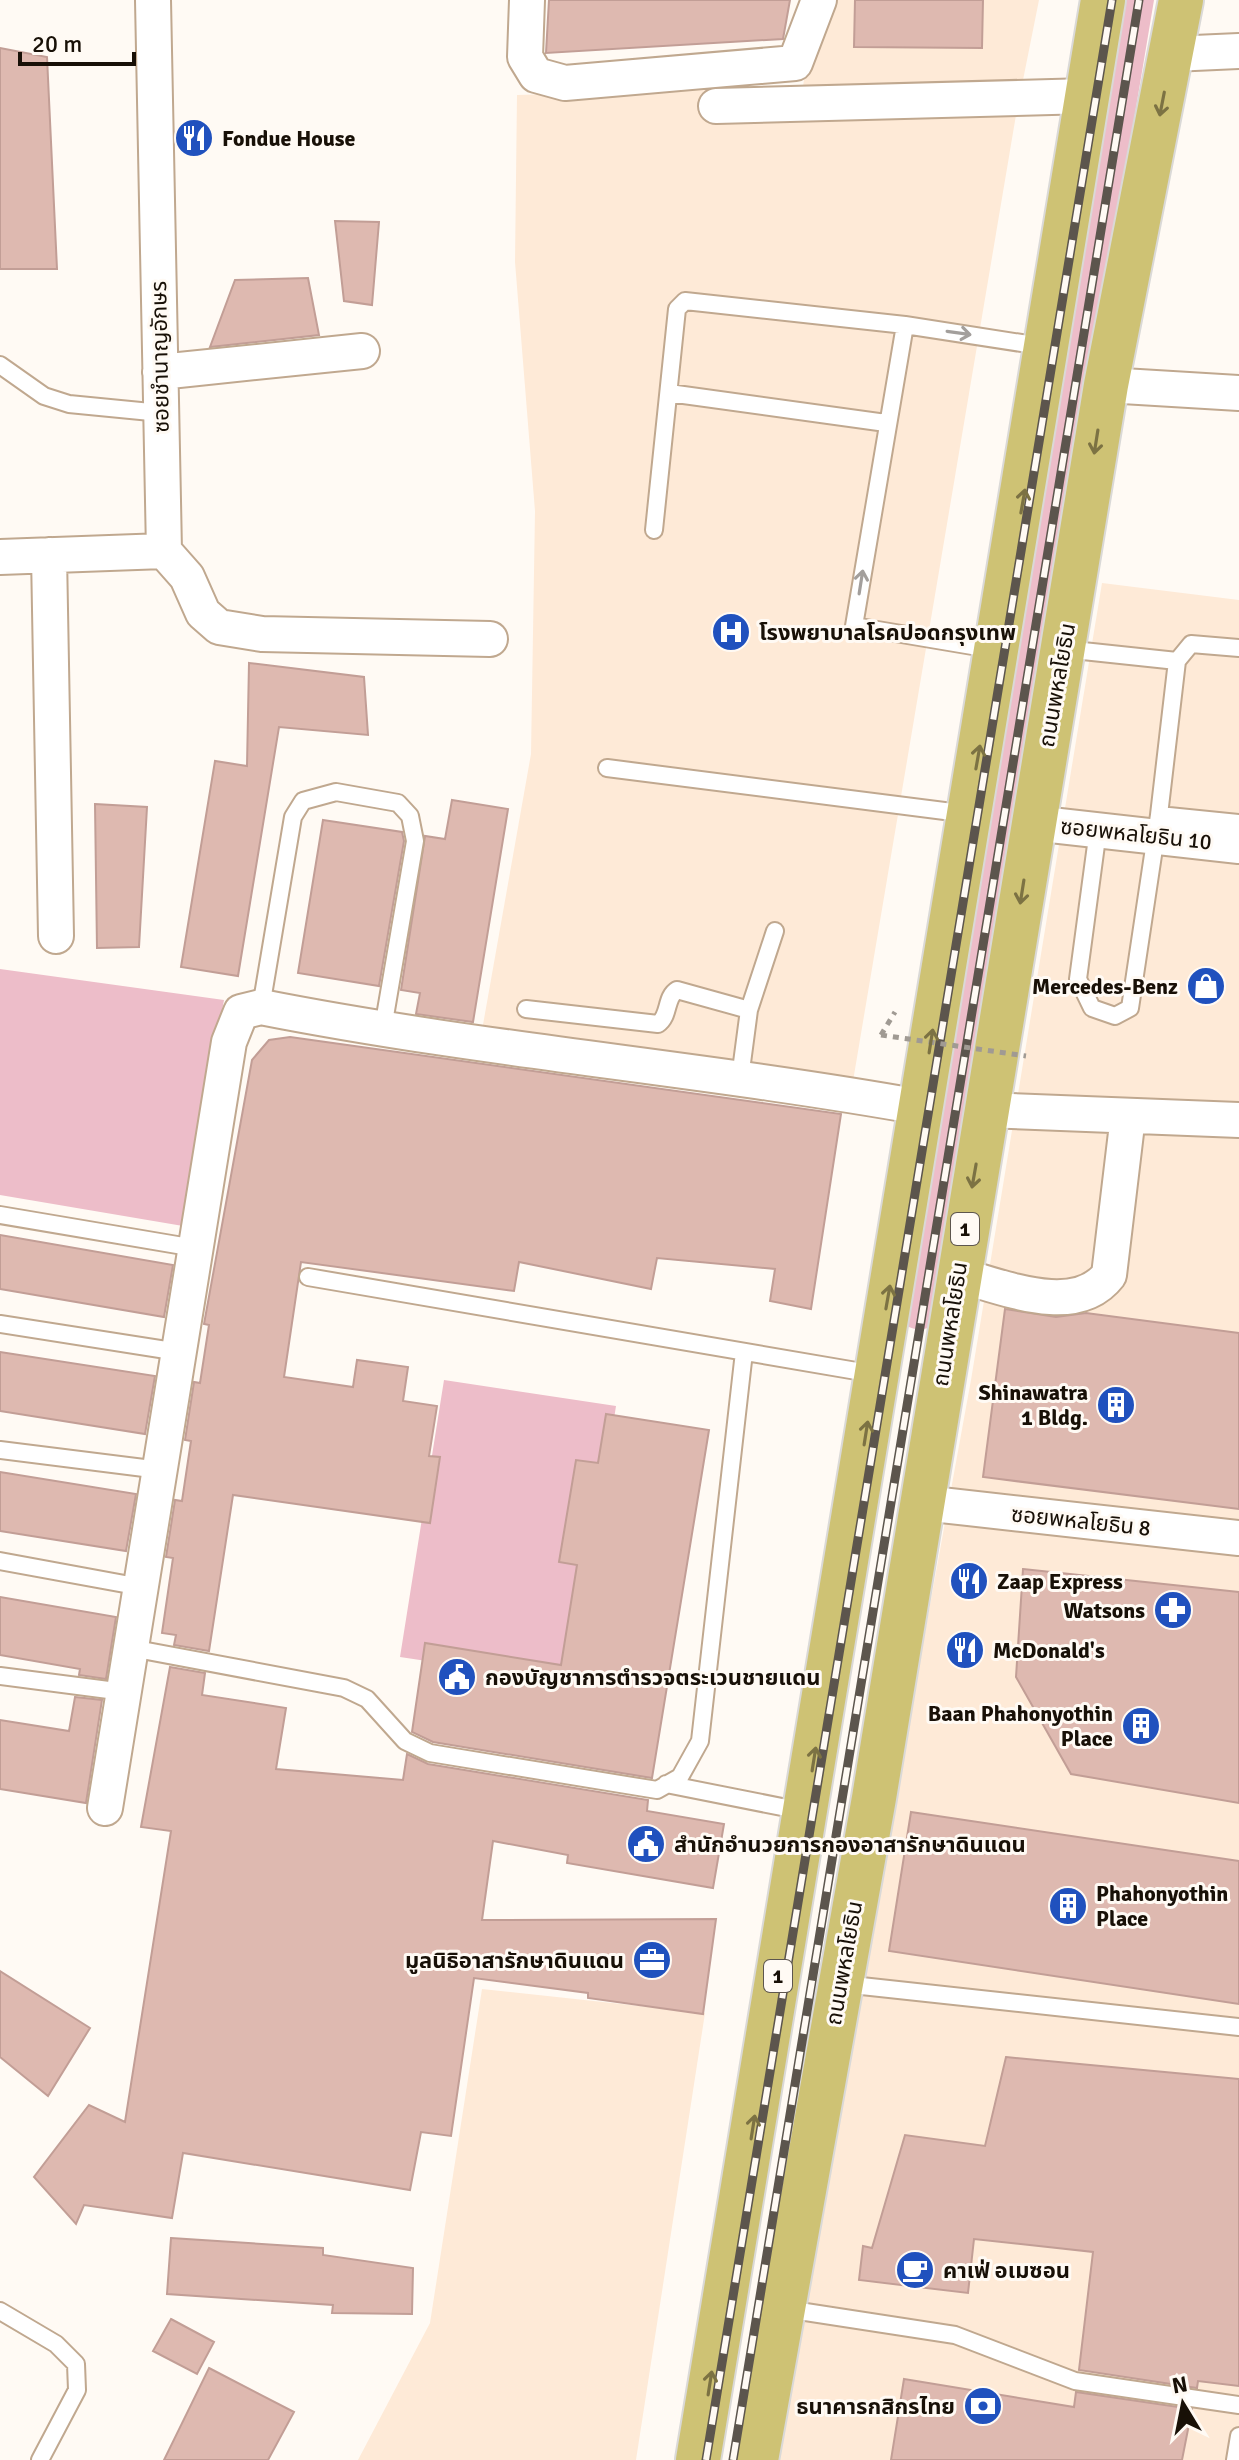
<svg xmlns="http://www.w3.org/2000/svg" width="1239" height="2460" font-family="Signika,'Noto Sans Thai',sans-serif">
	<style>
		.built { fill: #feead7 }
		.green { fill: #edbdc9 }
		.building { fill: #deb9b0; stroke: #c29e96; stroke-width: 2 }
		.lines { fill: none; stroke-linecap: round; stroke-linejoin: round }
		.service-casing { stroke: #c0a88f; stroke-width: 20 }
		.minor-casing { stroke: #c0a88f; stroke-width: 38 }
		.primary-casing { stroke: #dad9d7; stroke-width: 48 }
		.path { stroke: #a09a93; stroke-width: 5; stroke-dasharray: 6 6; stroke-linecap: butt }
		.service { stroke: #fff; stroke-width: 16 }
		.minor { stroke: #fff; stroke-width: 34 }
		.primary { stroke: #cec274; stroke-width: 44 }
		.rail-casing { stroke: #5c554d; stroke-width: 9 }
		.rail { stroke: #fffaf4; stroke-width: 6; stroke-dasharray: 18; stroke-linecap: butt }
		.path-bridge { stroke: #a09a93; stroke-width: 5; stroke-dasharray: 6 6; stroke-linecap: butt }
		.oneway { stroke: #7c7243 }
		.oneway2 { stroke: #a39f9c }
		.labels { text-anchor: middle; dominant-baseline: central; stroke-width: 6; stroke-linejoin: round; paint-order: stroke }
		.shield { fill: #fffaf4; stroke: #5d564e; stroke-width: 2 }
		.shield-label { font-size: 20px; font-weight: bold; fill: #181007 }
		.poi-label { font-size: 22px; font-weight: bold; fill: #181007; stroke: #fffaf4; text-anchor: start }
		.street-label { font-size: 22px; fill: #181007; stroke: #fffaf4 }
	</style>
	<rect width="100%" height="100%" fill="#fffaf4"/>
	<!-- built -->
	<path class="built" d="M814 0H1039L1016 115 852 1087 481 1036 531 754 535 511 515 262 517 95 803 87Z
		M1102 583 1239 600V2460H774L971 1380Z
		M482 1989 705 2013 636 2460H358L430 2323Z"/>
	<!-- green -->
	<path class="green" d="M1115 0H1154L1015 832 938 1323C922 1333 912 1331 898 1320Z
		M0 969 224 1000 183 1226 0 1195Z
		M444 1380 616 1406 573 1683 400 1657Z"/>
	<!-- building -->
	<path class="building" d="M549 0H790L783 39 546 53Z
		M855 0H983L982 48 854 47Z
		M0 48 47 57 57 269H0Z
		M335 221 379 222 372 305 344 301Z
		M308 278 319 335 210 347 235 280Z
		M249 663 364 677 368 735 279 727 238 976 181 967 215 761 247 766Z
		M452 800 508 809 473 1022 416 1014 420 993 401 990 425 836 445 839Z
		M95 804 147 807 139 947 97 948Z
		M323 820 402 832 404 841 379 986 298 973Z
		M290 1037 841 1114 811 1309 770 1301 775 1269 657 1258 651 1289 519 1262 514 1291 301 1262 284 1377 353 1387 357 1360 408 1367 403 1401 437 1406 429 1456 440 1457 430 1523 233 1495 209 1651 174 1645 176 1635 162 1633 173 1558 166 1557 175 1500 182 1501 191 1441 185 1440 194 1382 200 1383 209 1325 204 1324 252 1060 269 1040Z
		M0 1235 173 1265 164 1317 0 1289Z
		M1005 1309 1056 1317 1086 1313 1239 1333V1509L983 1477Z
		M0 1352 155 1376 145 1434 0 1411Z
		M606 1414 709 1430 652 1778 433 1742 412 1732 425 1643 561 1665 577 1565 559 1562 576 1460 598 1463Z
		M0 1472 136 1494 126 1551 0 1531Z
		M1023 1569 1239 1592V1803L1071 1774 1016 1677Z
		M0 1597 116 1617 106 1679 79 1675 80 1669 0 1655Z
		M170 1667 205 1673 202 1695 286 1708 276 1769 403 1780 407 1754 428 1764 648 1800 647 1811 724 1824 713 1888 567 1863 568 1855 493 1841 482 1920 716 1919 703 2014 588 1998V1993L474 1978 451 2136 421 2132 410 2190 183 2153 172 2218 84 2205 76 2224 34 2177 89 2105 125 2122 171 1831 141 1827Z
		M75 1697 102 1700 86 1803 0 1789V1720L69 1731Z
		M911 1812 1239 1861V2004L889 1951Z
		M0 1971 90 2028 48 2096 0 2057Z
		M1006 2057 1239 2079V2386L1198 2381 1197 2388 1079 2370 1093 2252 974 2239 968 2293 859 2280 863 2246 872 2248 905 2135 985 2146Z
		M171 2238 323 2248V2255L413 2268 412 2314 332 2313 333 2305 167 2294Z
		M171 2319 214 2342 197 2374 153 2351Z
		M209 2368 294 2412 268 2460H164Z
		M904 2379 1074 2407 1076 2392 1192 2409 1182 2460H891Z"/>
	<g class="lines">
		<!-- service casing -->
		<g class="service-casing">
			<path id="service" d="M0 365 44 396 69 404 161 413
				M669 393 886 423
				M654 530 677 309 685 301 905 325
				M1239 648 1191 644 1177 661 1159 815 1239 823
				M1064 649 1177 661
				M996 650 854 626 905 325 1047 347
				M607 768 968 814
				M1098 830 1078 979 1092 1008 1115 1016 1130 1008 1159 815
				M261 1007 293 817 303 801 336 792 398 803 410 816 415 841 383 1028
				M526 1009 658 1024C670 1016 665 997 677 990L749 1010
				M740 1078 749 1010 775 931
				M0 1215 195 1248
				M308 1277 874 1374
				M0 1324 179 1352
				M0 1450 160 1470
				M0 1561 141 1587
				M131 1648 344 1688 367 1699 405 1741 430 1753 657 1790 680 1777 700 1741 744 1352
				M0 1676 124 1692
				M666 1784 802 1811
				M843 1984 1239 2027
				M786 2309 955 2335 1075 2381 1239 2405
				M0 2311 56 2344 76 2364 77 2390 40 2460
				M1235 2460 1239 2436"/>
		</g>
		<!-- minor casing -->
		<g class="minor-casing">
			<path id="minor" d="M153 0 164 551
				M527 0 525 57 536 75 565 83 795 63 819 0
				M1172 54 1239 51
				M716 106 1088 96
				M160 372 362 351
				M1106 385 1239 393
				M164 551 187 577 203 613 219 627 262 634 490 639
				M49 555 56 936
				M0 557 164 551
				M1033 823 1239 846
				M985 1110 1239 1120
				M958 1275C1001 1286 1075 1319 1109 1275L1128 1116
				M923 1503 1239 1538
				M105 1808 229 1042 241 1012 261 1007C479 1050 701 1068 920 1107"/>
		</g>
		<!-- primary casing -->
		<g class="primary-casing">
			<path id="primary" d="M698 2460C831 1640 972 821 1103 0
				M756 2460 874 1798 1106 385 1181 0"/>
		</g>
		<!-- path -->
		<path class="path" d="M881 1035 895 1012"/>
		<!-- service -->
		<use href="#service" class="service"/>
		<!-- minor -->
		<use href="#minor" class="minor"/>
		<!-- primary -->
		<use href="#primary" class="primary"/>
		<!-- rail casing -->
		<g class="rail-casing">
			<path id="rail" d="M706 2460 1112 0
				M733 2460 1139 0"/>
		</g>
		<!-- rail -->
		<use href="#rail" class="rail"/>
		<!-- path-bridge -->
		<path class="path-bridge" d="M881 1035 1026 1056"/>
	</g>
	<!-- one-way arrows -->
	<defs><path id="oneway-shaft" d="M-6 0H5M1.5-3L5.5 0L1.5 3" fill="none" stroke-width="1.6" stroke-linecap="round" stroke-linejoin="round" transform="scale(2)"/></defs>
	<g class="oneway">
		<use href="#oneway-shaft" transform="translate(1162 104) rotate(101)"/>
		<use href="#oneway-shaft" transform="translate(1096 442) rotate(99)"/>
		<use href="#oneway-shaft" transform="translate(1023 501) rotate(-80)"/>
		<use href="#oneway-shaft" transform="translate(978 757) rotate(-80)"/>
		<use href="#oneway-shaft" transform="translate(1022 892) rotate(99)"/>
		<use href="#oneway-shaft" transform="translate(931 1041) rotate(-81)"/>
		<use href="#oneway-shaft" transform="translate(974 1176) rotate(100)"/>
		<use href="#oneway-shaft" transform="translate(888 1297) rotate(-80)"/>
		<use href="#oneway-shaft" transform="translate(866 1433) rotate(-81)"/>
		<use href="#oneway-shaft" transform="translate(814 1759) rotate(-81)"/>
		<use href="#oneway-shaft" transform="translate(753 2127) rotate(-81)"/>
		<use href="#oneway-shaft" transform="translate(710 2383) rotate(-81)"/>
	</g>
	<g class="oneway2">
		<use href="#oneway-shaft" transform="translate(959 333) rotate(8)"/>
		<use href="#oneway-shaft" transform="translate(861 582) rotate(-81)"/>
	</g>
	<!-- icons -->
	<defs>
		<g id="restaurant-disc" transform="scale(2)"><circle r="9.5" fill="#2051be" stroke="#fffaf4"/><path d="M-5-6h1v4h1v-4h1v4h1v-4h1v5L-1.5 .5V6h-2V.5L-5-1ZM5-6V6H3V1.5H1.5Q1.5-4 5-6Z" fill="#fff"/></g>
		<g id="hospital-disc" transform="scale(2)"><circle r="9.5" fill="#2051be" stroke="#fffaf4"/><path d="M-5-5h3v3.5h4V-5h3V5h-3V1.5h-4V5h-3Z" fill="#fff"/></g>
		<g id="shop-disc" transform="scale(2)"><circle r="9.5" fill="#2051be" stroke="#fffaf4"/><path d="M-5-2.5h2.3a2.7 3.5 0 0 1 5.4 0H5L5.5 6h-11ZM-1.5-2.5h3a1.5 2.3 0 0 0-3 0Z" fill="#fff"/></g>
		<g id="building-disc" transform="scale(2)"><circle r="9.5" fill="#2051be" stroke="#fffaf4"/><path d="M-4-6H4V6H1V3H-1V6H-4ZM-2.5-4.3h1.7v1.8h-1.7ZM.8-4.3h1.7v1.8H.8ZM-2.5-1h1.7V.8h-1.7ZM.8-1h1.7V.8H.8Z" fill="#fff"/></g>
		<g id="pharmacy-disc" transform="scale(2)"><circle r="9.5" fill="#2051be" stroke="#fffaf4"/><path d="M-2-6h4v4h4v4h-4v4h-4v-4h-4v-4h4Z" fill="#fff"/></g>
		<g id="civic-disc" transform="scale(2)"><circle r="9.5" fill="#2051be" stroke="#fffaf4"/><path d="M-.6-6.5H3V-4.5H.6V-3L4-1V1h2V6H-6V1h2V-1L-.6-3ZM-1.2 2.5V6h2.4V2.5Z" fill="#fff"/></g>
		<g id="office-disc" transform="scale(2)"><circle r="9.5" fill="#2051be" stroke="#fffaf4"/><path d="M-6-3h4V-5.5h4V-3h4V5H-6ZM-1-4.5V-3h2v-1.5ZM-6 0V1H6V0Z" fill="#fff"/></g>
		<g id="cafe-disc" transform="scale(2)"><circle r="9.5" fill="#2051be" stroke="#fffaf4"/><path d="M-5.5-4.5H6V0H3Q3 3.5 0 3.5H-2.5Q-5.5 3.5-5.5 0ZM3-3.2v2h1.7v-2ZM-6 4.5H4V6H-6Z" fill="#fff"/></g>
		<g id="bank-disc" transform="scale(2)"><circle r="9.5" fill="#2051be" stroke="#fffaf4"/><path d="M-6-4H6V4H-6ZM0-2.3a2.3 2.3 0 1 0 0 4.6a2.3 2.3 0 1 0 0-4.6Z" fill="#fff"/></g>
	</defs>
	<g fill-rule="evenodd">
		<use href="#restaurant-disc" x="194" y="138"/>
		<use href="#hospital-disc" x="731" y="632"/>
		<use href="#shop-disc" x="1206" y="986"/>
		<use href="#building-disc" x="1116" y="1405"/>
		<use href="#restaurant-disc" x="969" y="1581"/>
		<use href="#pharmacy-disc" x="1173" y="1610"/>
		<use href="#restaurant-disc" x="965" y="1650"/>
		<use href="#civic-disc" x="457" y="1677"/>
		<use href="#building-disc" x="1141" y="1726"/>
		<use href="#civic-disc" x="646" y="1844"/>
		<use href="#building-disc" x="1068" y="1906"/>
		<use href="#office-disc" x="652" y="1960"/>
		<use href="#cafe-disc" x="915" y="2270"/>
		<use href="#bank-disc" x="983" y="2406"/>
	</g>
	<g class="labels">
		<!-- shield labels -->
		<g class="shield">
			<rect x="951" y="1213" width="28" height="32" rx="6"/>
			<rect x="764" y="1960" width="28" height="32" rx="6"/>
		</g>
		<g class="shield-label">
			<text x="965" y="1229">1</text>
			<text x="778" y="1976">1</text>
		</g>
		<!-- poi labels -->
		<g class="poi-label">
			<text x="222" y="138">Fondue House</text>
			<text x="759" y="632">โรงพยาบาลโรคปอดกรุงเทพ</text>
			<text x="1178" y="986" text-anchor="end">Mercedes-Benz</text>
			<text x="1088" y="1392" text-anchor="end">Shinawatra<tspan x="1088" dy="25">1 Bldg.</tspan></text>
			<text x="997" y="1581">Zaap Express</text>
			<text x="1145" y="1610" text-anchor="end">Watsons</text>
			<text x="993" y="1650">McDonald's</text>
			<text x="485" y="1677">กองบัญชาการตำรวจตระเวนชายแดน</text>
			<text x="1113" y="1713" text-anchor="end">Baan Phahonyothin<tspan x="1113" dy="25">Place</tspan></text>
			<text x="674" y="1844">สำนักอำนวยการกองอาสารักษาดินแดน</text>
			<text x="1096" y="1893">Phahonyothin<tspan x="1096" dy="25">Place</tspan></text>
			<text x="624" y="1960" text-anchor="end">มูลนิธิอาสารักษาดินแดน</text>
			<text x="943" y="2270">คาเฟ่ อเมซอน</text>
			<text x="955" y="2406" text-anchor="end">ธนาคารกสิกรไทย</text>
		</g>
		<!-- street labels -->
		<g class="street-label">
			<text transform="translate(160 357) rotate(-91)">ซอยชำนาญอักษร</text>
			<text transform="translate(1057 685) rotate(-80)">ถนนพหลโยธิน</text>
			<text transform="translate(1136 834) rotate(6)">ซอยพหลโยธิน 10</text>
			<text transform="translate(950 1324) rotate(-81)">ถนนพหลโยธิน</text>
			<text transform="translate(1081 1521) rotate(6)">ซอยพหลโยธิน 8</text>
			<text transform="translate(844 1963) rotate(-80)">ถนนพหลโยธิน</text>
		</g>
	</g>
	<!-- north arrow -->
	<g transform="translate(1183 2404) rotate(350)" stroke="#fffaf4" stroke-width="6" paint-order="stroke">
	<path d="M0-6L14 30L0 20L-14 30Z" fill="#181007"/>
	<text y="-12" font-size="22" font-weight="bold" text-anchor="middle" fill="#181007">N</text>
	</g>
	<!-- scale -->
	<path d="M20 52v12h114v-12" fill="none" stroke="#181007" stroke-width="4"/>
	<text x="32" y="52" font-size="24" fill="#181007" stroke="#fffaf4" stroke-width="6" paint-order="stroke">20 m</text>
</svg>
